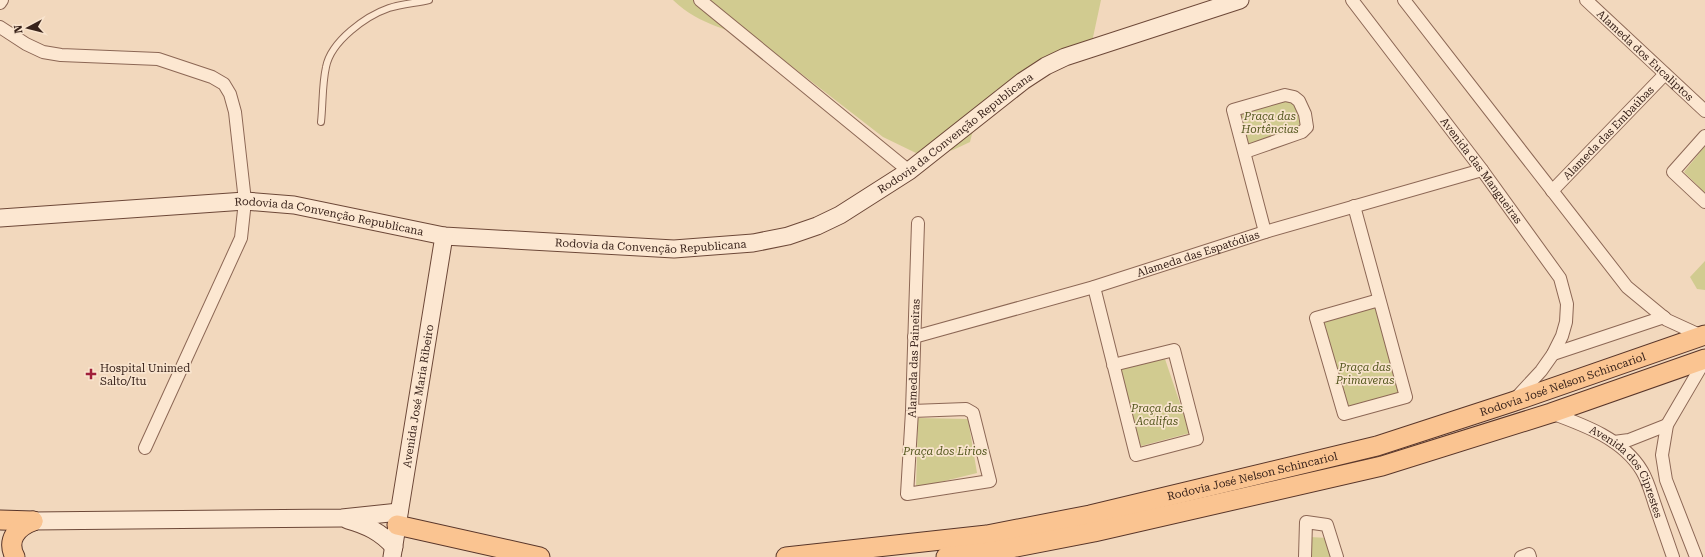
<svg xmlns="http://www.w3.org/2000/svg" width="1705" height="557" font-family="'Roboto Serif',serif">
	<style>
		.green { fill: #d1cb90 }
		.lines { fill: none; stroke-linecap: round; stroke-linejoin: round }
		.lane-casing { stroke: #8c6755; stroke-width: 8 }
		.street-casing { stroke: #8c6755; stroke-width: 14 }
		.secondary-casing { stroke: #6d4838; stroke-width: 19 }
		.primary-casing { stroke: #59362a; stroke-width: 21 }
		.lane { stroke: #fce7d1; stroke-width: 6 }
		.street { stroke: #fce7d1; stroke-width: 12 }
		.secondary { stroke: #fce7d1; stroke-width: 17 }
		.primary { stroke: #fac491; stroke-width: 19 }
		.poi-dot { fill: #a01f3a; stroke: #f9e4ce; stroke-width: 1.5 }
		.labels { text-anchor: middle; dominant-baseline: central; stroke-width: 3.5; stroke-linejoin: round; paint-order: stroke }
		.street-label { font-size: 11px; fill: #39231b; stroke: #f9e4ce }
		.park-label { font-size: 11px; font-style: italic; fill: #55581f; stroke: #f9e4ce }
		.poi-label { font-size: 11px; fill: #39231b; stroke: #f9e4ce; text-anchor: start }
	</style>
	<rect width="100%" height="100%" fill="#f2d8bd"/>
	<!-- green -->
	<path class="green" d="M673 0H1101L1092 42 996 90 985 107 972 134 970 142 953 150 934 154 916 153 883 137 763 44C730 28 701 27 673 0Z
		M1283 99 1297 105 1303 125 1247 149 1237 113Z
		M1705 146V193L1684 172Z
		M1705 261V290L1697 289 1690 277Z
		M1375 308 1399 395 1345 409 1322 321Z
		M1165 359 1190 433 1141 446 1118 369Z
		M918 418 968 419 977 473 916 488Z
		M1310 537 1328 538 1332 557H1310Z"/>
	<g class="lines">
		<!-- lane casing -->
		<g class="lane-casing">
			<path id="lane" d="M321 122C323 104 322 85 326 67 331 41 366 16 389 8 402 4 416 3 429 0"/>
		</g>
		<!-- street casing -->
		<g class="street-casing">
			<g id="street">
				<path d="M700 0 909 171"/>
				<path id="s1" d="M1352 0 1482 170 1560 278 1567 304 1566 322 1562 336 1553 354 1541 371 1516 398"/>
				<path d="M1404 0 1627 287 1667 320 1702 336"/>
				<path id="s2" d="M1586 0 1705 111"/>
				<path d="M0 3 2 0"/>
				<path d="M0 27 26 44 43 52 61 55 158 59 212 77 224 84 230 94 235 112 245 201 241 238 145 448"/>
				<path d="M1705 136 1673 172 1705 202"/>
				<path d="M1245 152 1302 132 1307 127 1305 114 1299 101 1294 97 1285 95 1233 110 1265 232"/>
				<path id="s3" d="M1552 191 1665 74"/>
				<path d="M1354 206 1406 397 1344 414 1316 318 1379 300"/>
				<path d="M1094 287 1136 455 1197 439 1174 350 1113 365"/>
				<path id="s4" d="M914 337 1094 287 1265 232 1482 170"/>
				<path d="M1553 354 1664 317"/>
				<path id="s5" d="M912 411 966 409 973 413 990 481 907 494 912 411 918 223"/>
				<path id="s6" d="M1551 413C1584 425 1623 439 1642 471 1648 481 1651 493 1655 505 1661 522 1667 540 1673 557"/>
				<path d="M1614 442 1629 440 1667 425"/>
				<path d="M1305 557 1306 522 1327 525 1337 557"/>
				<path d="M1521 557 1529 554 1530 557"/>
				<path d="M1696 557 1666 480 1662 455 1667 425 1705 360"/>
			</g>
		</g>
		<!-- secondary casing -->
		<g class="secondary-casing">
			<g id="secondary">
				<path id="s7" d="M0 218 245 201 294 205 444 236 674 249 753 243 788 236 817 226 840 215 909 171 1023 81 1046 66 1065 57 1240 0"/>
				<path d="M348 520C366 525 381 532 394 547"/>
				<path d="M33 521 342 518 399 512"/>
				<path id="s8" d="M392 557 444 236"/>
			</g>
		</g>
		<!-- primary casing -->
		<g class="primary-casing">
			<g id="primary">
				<path d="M0 520 33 521"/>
				<path d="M397 525 540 557"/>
				<path d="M15 557C6 540 17 527 33 521"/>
				<path id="s9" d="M786 557 987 535 1090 515 1377 446 1512 402 1705 335"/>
				<path d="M946 557 990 552 1094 532 1382 466 1551 413 1705 359"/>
			</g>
		</g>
		<!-- lane -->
		<use href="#lane" class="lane"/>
		<!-- street -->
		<use href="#street" class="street"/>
		<!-- secondary -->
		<use href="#secondary" class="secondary"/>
		<!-- primary -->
		<use href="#primary" class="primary"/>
	</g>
	<!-- markers -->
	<path class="poi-dot" d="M89 368h4v4h4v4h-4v4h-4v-4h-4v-4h4z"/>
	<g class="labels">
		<!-- street labels -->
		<g class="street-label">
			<text stroke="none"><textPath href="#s2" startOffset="81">Alameda dos Eucaliptos</textPath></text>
			<text stroke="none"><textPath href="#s3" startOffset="81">Alameda das Embaúbas</textPath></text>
			<text stroke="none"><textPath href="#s7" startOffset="991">Rodovia da Convenção Republicana</textPath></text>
			<text stroke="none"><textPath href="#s1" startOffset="214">Avenida das Mangueiras</textPath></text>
			<text stroke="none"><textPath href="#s7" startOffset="331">Rodovia da Convenção Republicana</textPath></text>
			<text stroke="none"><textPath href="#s7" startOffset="655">Rodovia da Convenção Republicana</textPath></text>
			<text stroke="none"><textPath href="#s4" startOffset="296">Alameda das Espatódias</textPath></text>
			<text stroke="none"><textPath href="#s5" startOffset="352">Alameda das Paineiras</textPath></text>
			<text stroke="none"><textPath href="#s9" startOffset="798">Rodovia José Nelson Schincariol</textPath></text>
			<text stroke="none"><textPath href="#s8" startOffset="163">Avenida José Maria Ribeiro</textPath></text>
			<text stroke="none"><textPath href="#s6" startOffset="101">Avenida dos Ciprestes</textPath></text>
			<text stroke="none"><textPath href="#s9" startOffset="474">Rodovia José Nelson Schincariol</textPath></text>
		</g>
		<!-- park labels -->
		<g class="park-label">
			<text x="1270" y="116">Praça das<tspan x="1270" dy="13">Hortências</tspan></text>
			<text x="1365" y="367">Praça das<tspan x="1365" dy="13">Primaveras</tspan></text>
			<text x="1157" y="408">Praça das<tspan x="1157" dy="13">Acalifas</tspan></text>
			<text x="945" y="451">Praça dos Lírios</text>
		</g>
		<!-- poi labels -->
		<g class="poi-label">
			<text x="100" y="368">Hospital Unimed<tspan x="100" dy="13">Salto/Itu</tspan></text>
		</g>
	</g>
	<!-- north arrow -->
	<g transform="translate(28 28) rotate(263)" stroke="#f9e4ce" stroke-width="3" paint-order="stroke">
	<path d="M0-3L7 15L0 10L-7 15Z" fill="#39231b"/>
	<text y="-6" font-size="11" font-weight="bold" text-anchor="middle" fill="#39231b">N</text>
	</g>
</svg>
